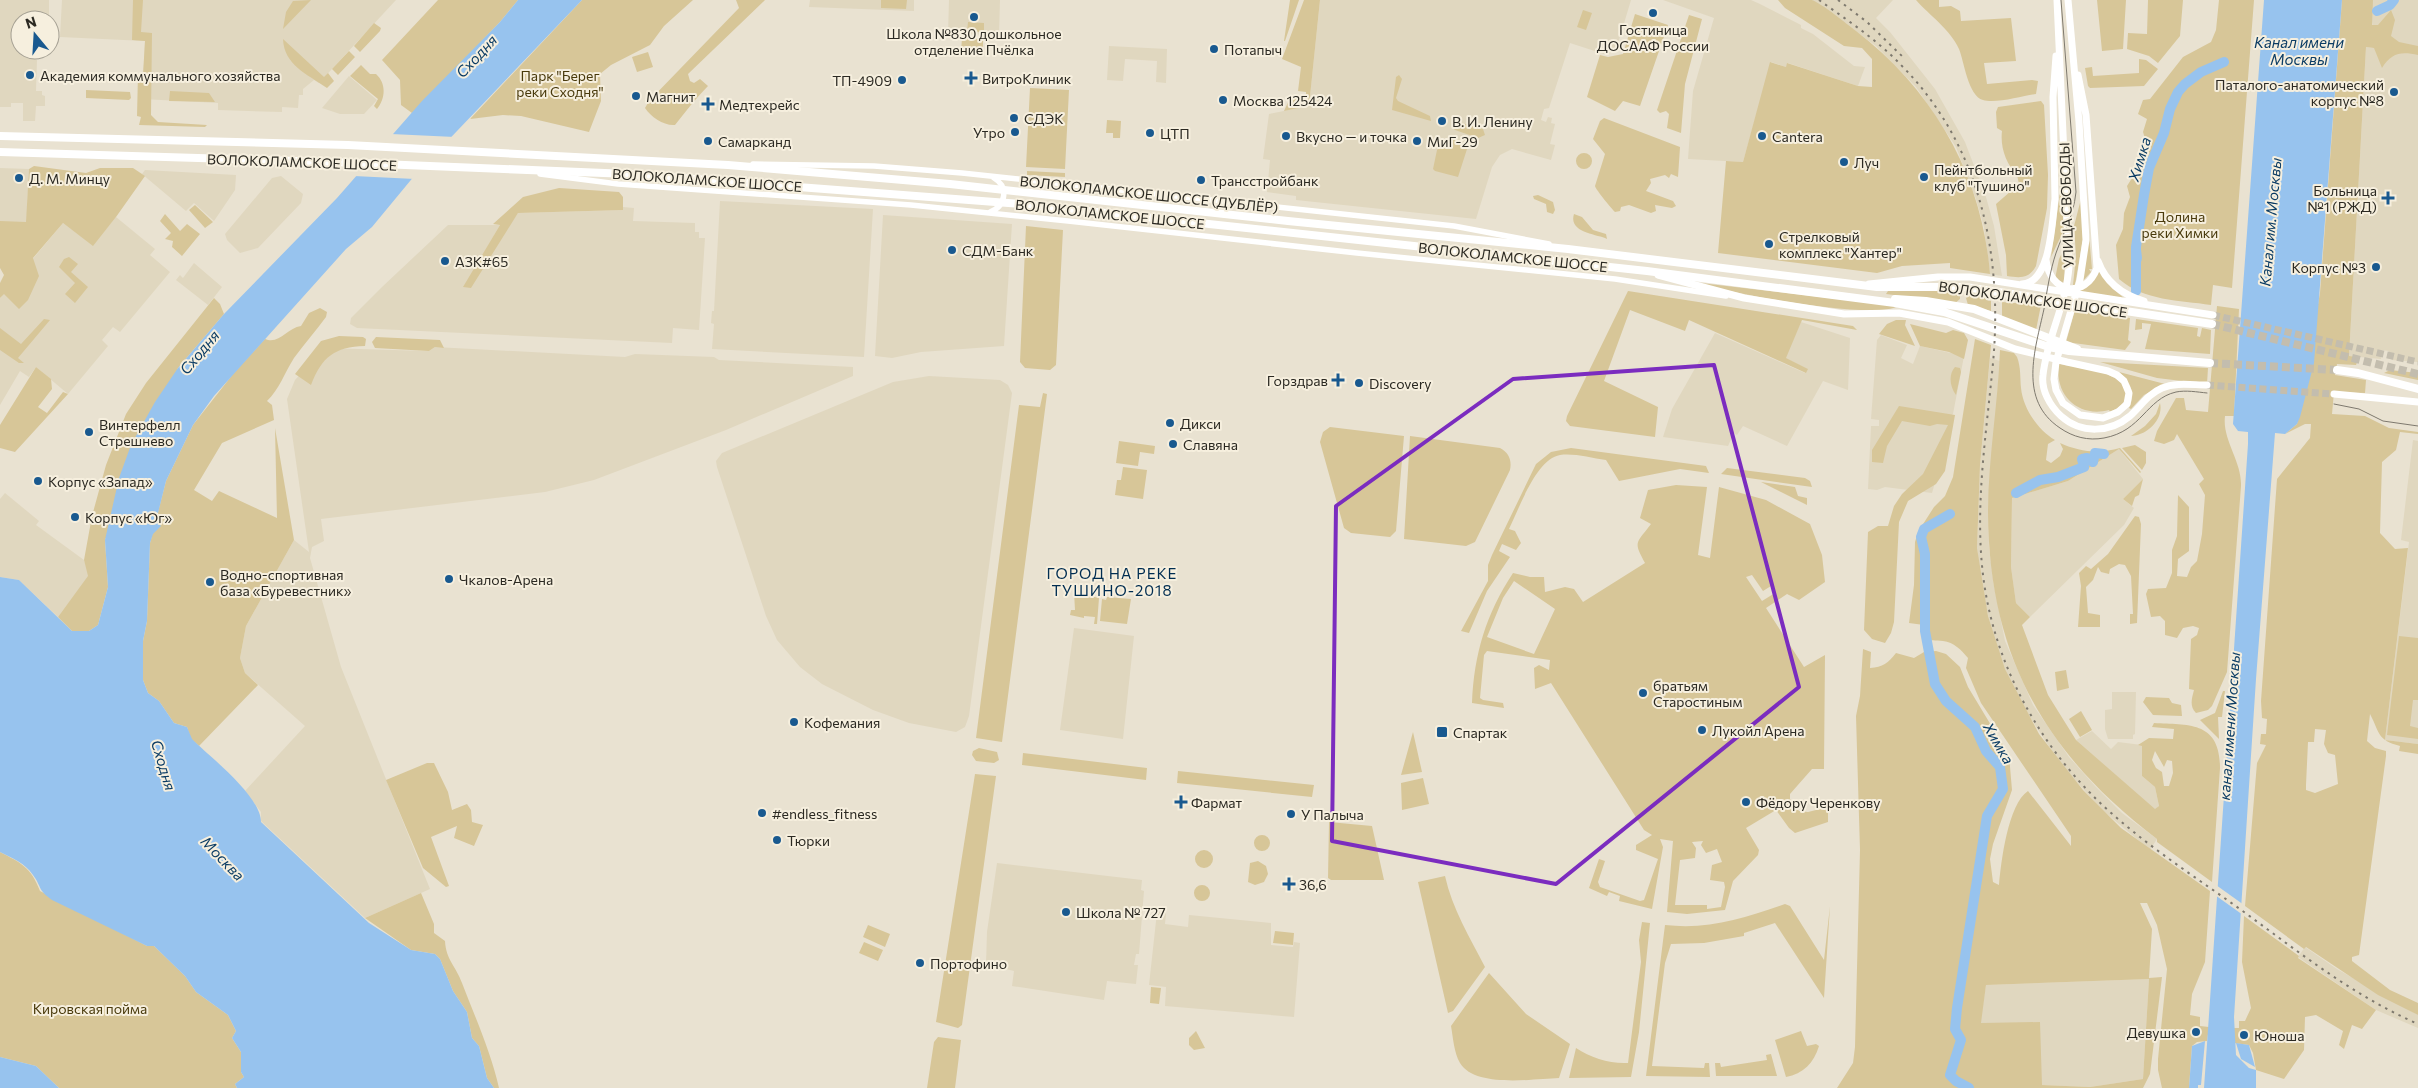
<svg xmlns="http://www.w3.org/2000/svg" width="2418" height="1088" font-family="Commissioner,sans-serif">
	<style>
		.built { fill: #e0d7bf }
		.green { fill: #d7c698; fill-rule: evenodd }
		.water { fill: #97c3ee }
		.pier { fill: #e9e2d1 }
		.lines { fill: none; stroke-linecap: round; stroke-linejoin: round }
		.stream { stroke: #97c3ee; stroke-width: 2 }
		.river { stroke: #97c3ee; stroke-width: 10 }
		.secondary-tunnel { stroke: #c3bdae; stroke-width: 7; stroke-dasharray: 7 3.5; stroke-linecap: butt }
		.primary-tunnel { stroke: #c3bdae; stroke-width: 8; stroke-dasharray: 8 4; stroke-linecap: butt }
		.tertiary { stroke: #fff; stroke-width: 5.5 }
		.secondary { stroke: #fff; stroke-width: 7 }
		.primary { stroke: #fff; stroke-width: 8 }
		.tram { stroke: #7e796e; stroke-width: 1 }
		.rail { stroke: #7e796e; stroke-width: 2; stroke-dasharray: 2.5 5; stroke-linecap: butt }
		.marked { fill: none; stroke: #7b2cbf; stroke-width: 4; stroke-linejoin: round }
		.poi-dot { fill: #19598f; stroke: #f6efde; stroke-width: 2 }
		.labels { text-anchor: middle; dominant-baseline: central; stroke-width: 4; stroke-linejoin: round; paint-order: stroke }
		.poi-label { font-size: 14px; fill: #2b2922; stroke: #f6efde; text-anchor: start }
		.park-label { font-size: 14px; fill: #493a0c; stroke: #f6efde }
		.street-label { font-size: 14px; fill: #2b2922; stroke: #f6efde }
		.water-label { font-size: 15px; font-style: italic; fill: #0b3c64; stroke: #f6efde }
		.neighbourhood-label { font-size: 15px; letter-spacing: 1px; fill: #002d51; stroke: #f6efde }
	</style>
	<rect width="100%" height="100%" fill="#e9e2d1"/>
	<!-- built -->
	<path class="built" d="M0 0H49V20H20V50H48H34V59L37 60 36 91H42V95L45 96V106H36L35 121H23V103H11V107H0Z
		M62 0H396L319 83 314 80 303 89V95H299L298 108 282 107V112L218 110V103L142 99 145 41 60 37Z
		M810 0H914V11L809 7Z
		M949 0H1000L999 35 948 34Z
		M1320 0H1631L1616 50 1607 55 1570 43 1549 108 1544 109 1541 120 1546 122 1548 117 1552 118 1551 123 1555 124 1550 144 1555 145 1551 160 1512 149 1500 155 1492 167 1476 219 1296 200V196L1267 192 1270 160 1263 159 1269 114 1309 106Z
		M1663 0H1751L1760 4 1801 25V28L1813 34 1854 66 1865 67 1858 86 1788 63 1786 67 1771 62 1743 162 1688 159 1693 91 1714 18Z
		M1812 0H1893L1876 18 1890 32 1935 89 1965 142 1986 197 1994 226 2002 276 1990 274 1984 227 1976 199 1956 147 1916 87 1876 46Z
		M2373 0H2418V362L2392 360 2389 357V351L2382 350 2381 359 2349 356 2366 47 2374 48 2371 8Z
		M1109 46 1167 49 1166 83 1156 82 1157 61 1125 59 1123 81 1107 80Z
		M349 76 377 100 364 114H340L322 108Z
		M0 168 29 169 26 235H0Z
		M145 170 236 175 235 190 214 221 194 203 186 211 142 174Z
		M281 176 303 194 301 203 258 248 240 253 227 240 225 234 272 178Z
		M720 201 873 209 864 357 712 349 714 324 711 323 712 311H714Z
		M623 207 634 208 633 221 695 223V232H699V238H705L699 330 673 328 672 343 357 328 350 324 351 318 382 287 448 225H500L464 287 518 213 623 210Z
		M883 215 1012 224 1004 346 921 352 892 358 875 356Z
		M116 217 155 249 150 255 170 272 120 332 113 327 102 340 108 346 68 394 36 367 29 377 20 371 0 405V298L63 223 93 245Z
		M194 263 222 287 208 305 176 280 180 275 183 278Z
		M1801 322 1850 338 1848 390 1823 381 1787 446 1743 426 1737 435 1734 433 1728 446 1663 437 1672 409 1715 333 1805 373 1807 369 1785 358Z
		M1881 335 1907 345 1901 358 1913 364 1920 346 1964 356 1953 414 1944 420 1952 425 1932 493 1885 487 1877 490 1868 489 1871 426H1879V420L1871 419 1877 340Z
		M435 347 625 357 635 354 714 357 719 360 853 367V376L726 430 594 480 545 492 321 519 324 541 312 547 310 558 341 667 430 889 365 918 261 821V812L245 791 305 726 245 673 240 658 246 626 294 540 309 552 287 399 295 380 324 348 429 351Z
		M1990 358 2000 361 1988 511 1989 548 1994 586 2005 641 2033 705 2069 757 2095 786 2122 813 2157 839 2150 850 2101 809 2059 762 2024 708 2005 669 1995 643 1981 587 1977 548 1980 465Z
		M929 376 1000 380 1008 385 1012 393 969 716 965 727 956 732 909 723 873 710 822 684 800 667 777 640 766 616 717 467 716 461 722 453 893 382Z
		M2413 440 2418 441V744L2385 740 2409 542 2401 540Z
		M2119 449 2143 479 2123 499 2134 508 2124 525 2030 617 2016 603 2011 567 2012 498 2068 481Z
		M5 493 39 521 36 525 84 560 89 576 58 617 19 580 0 577V499Z
		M1074 628 1134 636 1123 739 1060 730Z
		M2112 692H2136L2135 734 2133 735V739H2108L2105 729V710L2112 709Z
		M2092 731 2111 749 2118 742 2142 745V776L2155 787 2159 806 2155 810 2076 740Z
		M997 863 1142 880 1141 890 1144 891 1139 954H1136L1134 965H1138L1136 984 1107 981 1104 1000 1012 986 1014 971 986 964 987 932Z
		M1157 912 1166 913 1165 924 1188 927 1189 915 1271 923V945L1293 947 1294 942 1300 943 1294 1017 1165 1006 1166 987 1149 985Z
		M2305 947 2337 969 2418 1015V1028L2376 1010 2298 957Z
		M2149 979 2143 1079 2090 1087 2042 1085 1980 1023 1986 985Z"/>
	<!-- green -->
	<path class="green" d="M133 0H143L141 32 152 33 151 115 158 122 207 125 205 127 139 125 141 117 137 116 138 74 143 75 145 41 132 40Z
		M311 0 283 29 286 12 293 1Z
		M438 0H518L500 22 412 113 401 105 400 80 382 60Z
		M582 0H693L664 26 650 45 611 65 600 74 601 101 589 132 521 116 503 115 470 119Z
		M736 0H765L688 74 690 81 694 83 700 79 708 86C696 98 686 111 675 125 664 126 651 117 645 108L649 101 739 8Z
		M881 0H907L906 9 881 8Z
		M1290 0H1299L1285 41H1284Z
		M1304 0H1320L1309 106 1284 111 1291 96 1306 97V92L1298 91 1301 67 1282 59Z
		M1778 0C1788 0 1803 0 1812 0 1821 3 1847 24 1856 31 1934 91 1982 175 1990 274L1950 268V263L1902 266 1877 273 1718 253 1726 161 1743 162 1770 62 1786 67 1787 63 1858 86 1872 87V59L1862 48 1844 46 1785 8Z
		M1916 0H1939V7L1951 6 1960 11 1961 21 2011 18 2016 61 1984 63 1987 84 2032 80 2038 81 2036 94C2023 96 1995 104 1983 100 1968 96 1964 61 1959 49 1950 29 1930 16 1916 0Z
		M2097 0H2126L2123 49 2102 51Z
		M2148 0H2183L2180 36 2158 63 2149 56 2127 49 2128 33 2147 34Z
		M2219 0H2254L2232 288 2213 285 2211 305C2179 300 2144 301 2119 279L2116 245 2123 229 2124 213 2130 197 2127 186 2149 151 2143 132 2147 119 2138 114 2143 100 2150 99 2183 57 2211 42 2216 30Z
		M2342 0H2373L2372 25H2378L2391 10 2395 20 2391 36 2399 42 2418 46V55C2401 51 2391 53 2382 68L2374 48 2366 47 2349 356 2359 357 2356 365 2337 364 2335 375 2366 380 2365 393 2334 392 2332 414 2365 416 2389 428 2418 432V434L2400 432 2396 450 2382 462 2380 533 2395 549 2408 548 2385 740 2418 744V754L2399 751 2400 746C2377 740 2380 733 2370 714L2367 741 2375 748 2386 751V756L2359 955 2352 957V961L2390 990 2418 1003V1015L2378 995 2306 947 2304 949 2245 906 2257 763 2266 745 2260 744 2261 734H2266L2267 719 2262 718 2261 701 2277 479 2310 438 2311 424H2305L2285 434 2297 424 2320 293ZM2315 729 2326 730 2324 744 2328 753 2335 755 2338 784 2315 793 2306 790V785L2308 742H2314Z
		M1583 10 1592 13 1586 30 1577 27Z
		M1635 14 1668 25 1640 106 1623 101 1615 111 1587 97 1600 55 1608 57 1623 54Z
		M1689 15 1702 19 1685 84 1681 133 1667 128 1669 114 1666 111 1660 113 1657 110Z
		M968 22 984 23V32H967Z
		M374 23 381 28 380 31 360 52 354 46Z
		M962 38 983 39V53L961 52Z
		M283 39 324 77 328 73 334 81 327 88C307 74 284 65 283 39Z
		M349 51 355 57 338 75 332 69Z
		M648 52 653 67 637 72 632 57Z
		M2139 59 2146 60 2158 69 2144 86 2090 88 2088 86 2085 68 2092 67 2093 76 2139 73Z
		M361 65 370 74H376C387 84 385 99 377 109L374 106 378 99 350 76Z
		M1399 75 1402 79 1396 98 1398 101 1430 116 1431 121 1392 110 1396 77Z
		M1030 88 1069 90 1065 169 1026 167Z
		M86 90 130 92 131 98 129 100 86 98Z
		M170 91 209 93 215 102 169 101Z
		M2041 101 2044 105 2048 175 2047 208 2036 266C2029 279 2020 278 2007 276L2006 255 1996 204 2019 184 2017 175C2006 164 2000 147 2002 131L1997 128 1996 112 1998 107Z
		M1604 118 1680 147 1678 177 1671 174 1669 178 1665 175 1650 179 1651 183 1646 191 1673 201 1676 206 1672 208 1655 205 1656 211 1651 213 1629 205 1621 207 1620 211 1615 212C1612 209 1596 190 1595 186L1605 154 1593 139 1600 121Z
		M1107 120 1121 121 1120 138H1113V133H1106Z
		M1455 121 1483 129 1485 135 1478 138 1455 130 1452 127Z
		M1449 137 1468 146 1458 177 1435 171 1433 169 1437 150Z
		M1576 161a8 8 0 1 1 16 0a8 8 0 1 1-16 0Z
		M34 166 86 173 100 168H133L145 176 116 217 93 246 63 223 33 258 39 276 28 300 19 309 4 294 0 298V283L4 275 0 268V221L26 222 29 169Z
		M1027 171 1065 173V177L1027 175Z
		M2061 185 2064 230 2051 257Z
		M559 188 619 192 623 197V210L518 213 471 288 463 287 500 225 493 224 523 197Z
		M1538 195 1553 202 1555 210 1553 214 1547 212 1546 204 1534 199 1533 196Z
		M2081 199 2083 239 2075 285H2073L2076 256 2074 226Z
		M195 205 213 222 205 228 189 210Z
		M165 214 180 231 187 224 200 234 182 256 172 247 173 241 165 239 171 233 160 221Z
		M1574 214 1582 217 1593 230 1606 234 1607 239C1597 234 1568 233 1574 214Z
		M1026 226 1063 230 1056 365 1050 370 1025 368 1020 362Z
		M2089 235 2092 269H2089L2091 272 2082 282Z
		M2065 247 2064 283 2055 279 2059 259Z
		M69 257 78 264 71 272 88 287 75 303 65 294 75 283 59 267 64 259Z
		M2099 269 2112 288 2124 298V300L2080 293V290L2092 283Z
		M1692 282 1898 306C1872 321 1725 292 1692 282Z
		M1939 289 1957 291 1960 295V299L1955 303 1886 294 1888 291Z
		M1628 291 1853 326 1857 330 1802 320 1786 358 1808 369 1806 373 1689 320 1685 331 1630 310 1604 381 1658 407 1655 437 1570 426 1566 421 1567 416Z
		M1972 293 1986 295V300L1991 301V311L1968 305 1966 298Z
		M214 298 220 304 224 314 178 368 105 540 108 587 98 625 89 631H72L58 617 88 576 84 560 92 516 106 465 126 414 146 383Z
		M2002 302 2041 305 2036 330 2002 317Z
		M2217 306 2239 309 2234 416H2225C2222 440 2242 461 2241 486L2227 672 2212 706 2208 710 2196 713C2189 706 2192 698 2194 690L2189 689 2191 639 2197 635 2199 628 2193 626 2183 628 2177 638 2165 635V621L2160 616 2151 617 2146 594 2148 589 2166 588 2172 573V550L2177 536 2178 495 2189 507V551L2178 559 2177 576 2187 577 2191 567 2197 561 2202 534 2205 495 2199 484 2204 479 2177 434 2174 440 2164 444 2154 441 2157 431 2176 398H2184L2186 410 2208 412Z
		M320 308 327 312 326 317C316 331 304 344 294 358 285 372 279 390 267 401L272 405 274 420 222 443 194 490 212 501 219 491 277 518 275 428 294 540 246 626 240 658 245 673 258 685 199 746 191 739 187 727 174 723 159 701 148 693 143 680V641L147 621 150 543 166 481 193 425 233 374 265 339C279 345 287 328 301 326L309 313Z
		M2075 310 2130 318 2128 340 2131 342 2125 350 2066 342Z
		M44 319 50 320 18 358 24 363H19L0 350V328L21 344Z
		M2136 319 2198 328 2197 336 2200 337 2202 328 2211 330 2210 354 2145 349 2151 324 2142 323V329L2135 330Z
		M1896 320H1906L1905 325 1915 346 1879 334 1887 324Z
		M1910 324 1946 333 1953 330 1964 333 1968 340 1964 359 1949 352 1920 346Z
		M339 336 363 337 366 339 365 346C334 347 322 357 311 385L295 374 321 341Z
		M376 337 440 340 444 348 435 347 429 351 375 348 372 342Z
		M1975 339 1991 345 1980 465 1977 548 1988 616 2005 669 2039 734 2083 790 2121 828 2210 891 2205 962 2192 994 2190 1015 2200 1017V1026L2209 1027 2207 1041 2197 1042 2192 1046 2189 1088H2162L2158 1070V1059L2167 969 2157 925 2147 903H2140L2152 929 2149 978 2162 977 2150 1074 2143 1088H1837L1853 1063 1855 1047 1860 850 1856 716 1860 696 1863 649 1871 652 1870 668C1883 667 1888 663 1896 653L1914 658 1924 652 1936 651 1946 654 1960 667 1968 687 2009 755 2012 790 1993 844 1990 859 1993 882 1999 885C2001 862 2008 804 2028 791L2071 846V836L1981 703 1966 668 1968 658C1961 650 1954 642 1943 641 1935 640 1931 642 1923 637L1924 625 1909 623 1914 585 1915 542 1918 532 1934 507 1945 496 1953 477ZM2149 979 2143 1079 2090 1087 2042 1085 2040 1022 1981 1023 1986 985Z
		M2000 350 2014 353 2017 357C2021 367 2020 378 2021 388 2023 408 2037 429 2055 440L2048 444 2046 460 2051 463 2060 456 2063 449 2060 443C2080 452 2099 454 2120 448L2141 472 2140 473 2119 449 2068 481 2012 498 2011 567 2016 603 2030 617 2022 625 2048 695 2076 740 2155 809 2159 806 2155 787 2142 776V746L2138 745 2149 738 2173 739 2174 729 2152 727 2154 723C2189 725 2220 721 2220 768L2212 882 2157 842V839C2045 754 1989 656 1988 513 1988 460 1998 404 2000 350ZM2155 751 2164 767 2167 760 2172 761 2173 773 2169 786H2164L2162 772 2156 768 2152 760Z
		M2100 362 2208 368 2207 384 2157 378Z
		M2059 364C2075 367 2129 371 2126 396 2125 404 2117 409 2110 412L2109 410C2079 418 2054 396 2059 364Z
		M36 367 51 379 52 389 38 407 47 413 63 392 68 394 15 452 0 448V425Z
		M1955 367 1960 368 1961 372 1956 395C1950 387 1948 375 1955 367Z
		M2390 370 2418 373V380L2384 373Z
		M2119 372 2165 384 2144 395 2131 409 2129 408C2136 393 2131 383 2119 372Z
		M1043 393 1047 394 1002 742 976 738 1019 405 1040 407Z
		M2160 403C2164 420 2146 436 2131 436L2145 426 2156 414Z
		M1899 406 1955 415 1945 471 1936 484 1908 501 1899 522 1894 622 1891 633 1885 643 1872 639 1864 630 1868 532 1878 526H1888L1894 506 1902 494 1923 474 1948 425 1937 424 1930 426 1902 421 1887 446 1883 463 1872 462V450Z
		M1330 427 1404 436 1396 531 1390 537 1351 533 1344 528 1320 442 1323 432Z
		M1410 436 1500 448C1509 453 1512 460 1510 470L1475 542 1466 546 1404 539Z
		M1119 441 1155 446 1154 454 1140 452 1138 466 1116 463Z
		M2135 445 2146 452V463L2142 470 2122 448Z
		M1571 448 1706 466 1709 473 1680 469 1619 481 1606 460C1591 458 1574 453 1560 455 1536 459 1519 509 1509 529L1515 531 1521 543 1516 550 1502 544 1499 551 1510 557 1487 591 1469 633 1461 631 1488 581V565L1492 555 1536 464 1551 452Z
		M1123 467 1147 470 1143 499 1115 495 1117 480H1121Z
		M1727 468 1805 478 1810 481 1812 487 1721 474Z
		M2143 479 2139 495 2135 497 2132 506 2123 499Z
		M1761 482 1795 487 1798 496 1807 498V505Z
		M1676 485 1707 487 1698 555 1710 558 1719 487 1766 500 1810 524 1822 555 1825 582 1799 600 1787 594 1766 608 1804 667 1825 655 1824 769H1812L1790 794V799L1799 811 1808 812 1828 807V822L1795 833 1789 828 1776 810 1746 828 1759 850 1758 855 1733 881 1725 910 1687 914 1667 912 1673 841 1660 839 1663 847 1652 909 1619 901 1620 896 1609 892 1607 896 1589 888 1599 859 1605 861 1598 882 1600 887 1640 901 1644 900 1658 859 1636 850V845L1652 835 1644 830 1551 683 1535 689 1534 668 1539 665 1549 670 1550 660 1487 651 1484 655 1480 698 1483 700 1503 703 1504 708 1472 703C1474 654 1486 614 1513 573L1530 577H1544L1545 592 1565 587 1574 589 1583 602 1645 563C1633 541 1636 544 1651 524L1640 518 1648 490ZM1752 575 1763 591 1771 586 1775 593 1762 601 1746 577ZM1514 581 1555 609 1534 654 1487 637 1503 598ZM1703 841 1701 845 1706 853 1717 849 1722 862 1712 865 1710 880 1724 882 1725 887 1721 907 1707 909V905H1675L1680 860 1695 858 1696 848 1692 842Z
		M2135 516 2139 517 2141 524 2137 623 2130 624V614H2133L2131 576 2125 565 2119 564 2110 569 2109 574 2101 572 2098 567 2093 580 2086 587 2088 613 2100 615V627H2078L2081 586 2079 573 2086 566 2091 569 2108 554Z
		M1074 592 1099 598 1097 624H1094L1095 617 1084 616V618L1070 615 1071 610H1075Z
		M1107 597 1131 599 1127 624 1100 621 1102 599 1106 600Z
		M2399 636 2418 638V700H2413L2410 726 2418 728V739L2387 735Z
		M2066 670 2069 688 2057 691 2055 672Z
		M2223 691H2225L2222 717H2218L2219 739 2200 720 2215 713Z
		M2146 697 2169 698 2172 703 2181 705 2182 716 2153 715 2143 702Z
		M2081 711 2092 730 2080 737 2069 719Z
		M1413 732 1422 772 1401 775Z
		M979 748 997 752 999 760 994 763 976 761 972 755 973 751Z
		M1023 753 1147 768 1146 780 1022 765Z
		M427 763H434L448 792 452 810 467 804 471 810 472 822 483 825 474 846 454 838 457 826 431 837 449 886 446 887 423 868 386 780Z
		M1178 771 1314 785 1312 797 1177 783Z
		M975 774 996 776 962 1025 958 1028 936 1022Z
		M1423 778 1429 804 1402 810 1401 783Z
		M1329 822 1372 826 1384 880H1331L1328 878Z
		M1254 843a8 8 0 1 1 16 0a8 8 0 1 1-16 0Z
		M1195 859a9 9 0 1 1 18 0a9 9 0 1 1-18 0Z
		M0 852C21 863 31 867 40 891L147 946H154L185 976 196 992 228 1015 236 1031 232 1038 241 1052V1072L244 1077 235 1084 237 1088H59L36 1066 0 1057Z
		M1258 861 1266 866 1268 874 1264 882 1255 885 1248 882 1250 863Z
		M1445 876C1452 908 1470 938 1485 967L1453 1011 1448 1013 1418 882Z
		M1194 893a8 8 0 1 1 16 0a8 8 0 1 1-16 0Z
		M421 893 434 924V933L445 941C446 960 456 966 462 983 475 1017 491 1052 499 1088H494L487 1078 479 1046 472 1038 467 1012 453 991 440 959 435 954 411 950 365 918Z
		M1785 904 1790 906 1824 960 1830 906 1824 998 1775 923 1744 933V936L1704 943 1671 944 1665 963 1652 1066 1704 1068 1705 1063H1709L1710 1077 1646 1076 1665 925C1709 930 1745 918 1785 904Z
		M2244 916 2299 956 2298 958 2376 1010 2362 1029 2352 1025 2344 1049 2339 1045 2343 1031 2316 1015 2305 1017 2304 1050 2284 1079 2256 1070 2253 1053 2249 1045 2234 1043V1028H2239V1021H2245L2251 1008 2242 962Z
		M1642 922 1650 923 1639 1032 1631 1077 1569 1078 1576 1048C1591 1058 1610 1064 1628 1063L1641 962 1639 940Z
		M868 925 890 934 885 947 863 937Z
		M1275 931 1294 933 1293 945 1273 943Z
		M864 942 883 950 878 961 859 953Z
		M1489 973 1526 1014 1570 1044 1559 1078C1532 1079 1475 1088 1460 1063 1454 1053 1453 1037 1451 1026Z
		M1151 987 1161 988 1159 1004 1150 1003Z
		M1196 1031 1205 1048 1194 1050 1189 1045V1038Z
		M1801 1031 1807 1046 1816 1044 1819 1046C1814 1063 1803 1074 1786 1077L1775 1040Z
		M938 1037 961 1040 955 1088H927L934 1042Z
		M1771 1054 1777 1076H1716L1715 1063H1720L1721 1067 1767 1060 1766 1055Z"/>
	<!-- water -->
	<path class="water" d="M518 0H582L415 175 372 227 346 249 214 396 193 425 166 481 156 521 161 526 153 534 150 543 147 621 143 641V680L148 693 159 701 174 723 187 727 192 739C210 757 261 796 261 822L369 923 411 950 435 954 440 959 453 991 467 1012 472 1038 479 1046 487 1078 494 1088H237L235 1084 244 1077 241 1072V1052L232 1038 236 1031 228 1015 196 992 185 976 154 946H147L52 900C37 889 42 887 33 875 25 863 12 858 0 852V577L19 580 72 631H89L98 625 108 587 105 540 119 478 131 445 155 402 178 368 224 314 337 198 422 101 500 22Z
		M2264 0H2342L2314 363 2300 417 2297 424 2285 434 2275 433 2274 446 2256 679 2234 1017 2236 1055 2249 1068 2256 1070V1088H2204L2248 444V432L2238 431 2233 424Z
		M2133 240 2140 241 2142 258 2138 275 2136 276 2132 262Z
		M2205 1041 2201 1085H2198V1088H2189L2192 1046Z
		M2236 1043 2249 1045 2255 1067 2241 1059Z
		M0 1057 36 1066 59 1088H0Z"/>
	<!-- pier -->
	<path class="pier" d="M391 134 455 137 415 179 354 176Z
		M2216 885 2244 905 2243 915 2215 895Z"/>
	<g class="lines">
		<!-- stream -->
		<path class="stream" d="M2140 154 2152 159"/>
		<!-- river -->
		<path class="river" d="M2377 11 2390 5 2394 0
			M2136 291V247L2144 195 2149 168 2164 133 2170 109 2178 92 2185 84 2201 72 2224 62
			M2016 493 2040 480 2058 477 2084 467 2082 459 2087 458 2093 462 2095 453 2104 454
			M1950 514 1924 529 1921 537 1925 554V631L1935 684 1946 701 1975 727 1986 751 2000 767 2003 789 1987 816 1957 1008 1955 1029 1961 1040 1950 1075 1956 1081 1969 1088"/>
		<!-- secondary-tunnel -->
		<path class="secondary-tunnel" d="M2213 315 2418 362
			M2207 385 2334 394"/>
		<!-- primary-tunnel -->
		<path class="primary-tunnel" d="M2212 324 2418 374
			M2210 363 2337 370"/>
		<!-- tertiary -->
		<path class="tertiary" d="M753 164 874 166 962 173 1454 226 1549 244
			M540 174 618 184 911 205 1068 221 1357 253 1615 279 1726 296
			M990 212C1006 206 1009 187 994 178"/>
		<!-- secondary -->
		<path class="secondary" d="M2057 0 2069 267C2066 305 2047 338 2043 375 2041 390 2050 406 2061 416 2081 434 2110 433 2130 416 2141 406 2148 394 2162 388 2176 382 2192 385 2207 385
			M2046 260C2050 293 2085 300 2097 268L2086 115 2078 75
			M2098 261C2106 283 2123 295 2144 301
			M1658 275 1744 298 1844 314 1899 313 1948 322 2015 349 2067 362 2108 371 2117 375 2124 381 2129 393 2127 404 2118 412 2103 418 2080 415 2063 403 2056 390 2054 379 2056 362 2080 280 2086 240 2079 122 2068 0
			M1869 284 1938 277H1970L2213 315
			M2022 284C2051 283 2052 222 2055 199L2053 97 2056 56
			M2334 394 2418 402"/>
		<!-- primary -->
		<path class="primary" d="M0 136 348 145 728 165 950 184 1288 221 1568 249 1877 287H1965L2212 324
			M0 152 331 162 629 174 1022 204 1647 271 1895 303 1944 312 2049 347 2069 351 2210 363
			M1895 299 1926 301 1974 309 2077 349
			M2337 370 2358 373 2418 389"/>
		<!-- tram -->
		<path class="tram" d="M2061 0 2076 192C2073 219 2064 230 2056 253 2050 271 2047 291 2044 309 2035 350 2018 400 2060 428 2073 437 2088 441 2104 438 2142 431 2146 399 2176 392 2186 390 2197 392 2207 393
			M2334 404 2359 409 2383 421 2418 426"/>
		<!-- rail -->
		<path class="rail" d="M1819 0C1847 20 1876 39 1900 64 1980 144 2003 254 1993 363 1986 438 1973 515 1985 589 2000 681 2052 765 2124 824 2162 856 2204 883 2244 912 2300 953 2354 996 2418 1024
			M1838 0 1867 22 1904 58"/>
	</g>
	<!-- marked area -->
	<path class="marked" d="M1714 365 1799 687 1556 884 1332 841 1336 506 1513 379Z"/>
	<!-- markers -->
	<g class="poi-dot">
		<circle cx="1653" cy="13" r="5"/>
		<circle cx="974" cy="17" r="5"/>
		<circle cx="1214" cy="49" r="5"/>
		<circle cx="30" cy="75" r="5"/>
		<path d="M968.5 70.5h5v5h5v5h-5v5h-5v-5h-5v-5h5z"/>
		<circle cx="902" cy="80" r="5"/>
		<circle cx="2394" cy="92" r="5"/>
		<circle cx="636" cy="96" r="5"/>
		<circle cx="1223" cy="100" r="5"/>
		<path d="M705.5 96.5h5v5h5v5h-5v5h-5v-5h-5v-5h5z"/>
		<circle cx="1014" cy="118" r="5"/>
		<circle cx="1442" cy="121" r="5"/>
		<circle cx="1015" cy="132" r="5"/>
		<circle cx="1150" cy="133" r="5"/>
		<circle cx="1286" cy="136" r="5"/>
		<circle cx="1762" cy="136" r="5"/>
		<circle cx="708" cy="141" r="5"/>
		<circle cx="1417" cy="141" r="5"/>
		<circle cx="1844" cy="162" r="5"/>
		<circle cx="1924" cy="177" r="5"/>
		<circle cx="19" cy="178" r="5"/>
		<circle cx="1201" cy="180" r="5"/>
		<path d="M2385.5 190.5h5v5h5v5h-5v5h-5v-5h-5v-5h5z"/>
		<circle cx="1769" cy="244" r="5"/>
		<circle cx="952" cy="250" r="5"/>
		<circle cx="445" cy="261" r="5"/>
		<circle cx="2376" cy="267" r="5"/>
		<path d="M1335.5 372.5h5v5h5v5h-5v5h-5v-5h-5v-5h5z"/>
		<circle cx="1359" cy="383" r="5"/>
		<circle cx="1170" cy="423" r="5"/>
		<circle cx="89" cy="432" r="5"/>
		<circle cx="1173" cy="444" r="5"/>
		<circle cx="38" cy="481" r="5"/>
		<circle cx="75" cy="517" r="5"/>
		<circle cx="449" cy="579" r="5"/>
		<circle cx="210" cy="582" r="5"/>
		<circle cx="1643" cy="693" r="5"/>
		<circle cx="794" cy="722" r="5"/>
		<circle cx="1702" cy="730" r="5"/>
		<rect x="1436" y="726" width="12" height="12" rx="2.5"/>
		<path d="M1178.5 794.5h5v5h5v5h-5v5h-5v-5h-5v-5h5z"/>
		<circle cx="1746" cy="802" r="5"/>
		<circle cx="762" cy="813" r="5"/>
		<circle cx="1291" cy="814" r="5"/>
		<circle cx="777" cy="840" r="5"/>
		<path d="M1286.5 876.5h5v5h5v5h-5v5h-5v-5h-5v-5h5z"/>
		<circle cx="1066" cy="912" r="5"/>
		<circle cx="920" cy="963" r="5"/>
		<circle cx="2196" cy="1032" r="5"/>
		<circle cx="2244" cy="1035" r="5"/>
	</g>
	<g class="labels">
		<!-- poi labels -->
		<g class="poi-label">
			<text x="1653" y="29" text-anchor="middle">Гостиница<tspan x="1653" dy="16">ДОСААФ России</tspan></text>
			<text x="974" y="33" text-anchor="middle">Школа №830 дошкольное<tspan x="974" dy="16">отделение Пчёлка</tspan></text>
			<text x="1224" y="49">Потапыч</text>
			<text x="40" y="75">Академия коммунального хозяйства</text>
			<text x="982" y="78">ВитроКлиник</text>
			<text x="892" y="80" text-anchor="end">ТП-4909</text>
			<text x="2384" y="84" text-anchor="end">Паталого-анатомический<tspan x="2384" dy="16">корпус №8</tspan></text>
			<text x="646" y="96">Магнит</text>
			<text x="1233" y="100">Москва 125424</text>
			<text x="719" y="104">Медтехрейс</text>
			<text x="1024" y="118">СДЭК</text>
			<text x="1452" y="121">В. И. Ленину</text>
			<text x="1005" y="132" text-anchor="end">Утро</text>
			<text x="1160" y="133">ЦТП</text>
			<text x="1296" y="136">Вкусно — и точка</text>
			<text x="1772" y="136">Cantera</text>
			<text x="718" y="141">Самарканд</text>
			<text x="1427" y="141">МиГ-29</text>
			<text x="1854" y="162">Луч</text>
			<text x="1934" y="169">Пейнтбольный<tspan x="1934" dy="16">клуб "Тушино"</tspan></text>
			<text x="29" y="178">Д. М. Минцу</text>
			<text x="1211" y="180">Трансстройбанк</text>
			<text x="2377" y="190" text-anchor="end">Больница<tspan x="2377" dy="16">№1 (РЖД)</tspan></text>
			<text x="1779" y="236">Стрелковый<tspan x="1779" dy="16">комплекс "Хантер"</tspan></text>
			<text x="962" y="250">СДМ-Банк</text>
			<text x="455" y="261">АЗК#65</text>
			<text x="2366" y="267" text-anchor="end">Корпус №3</text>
			<text x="1328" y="380" text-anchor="end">Горздрав</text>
			<text x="1369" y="383">Discovery</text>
			<text x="1180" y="423">Дикси</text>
			<text x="99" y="424">Винтерфелл<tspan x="99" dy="16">Стрешнево</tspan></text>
			<text x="1183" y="444">Славяна</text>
			<text x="48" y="481">Корпус «Запад»</text>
			<text x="85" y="517">Корпус «Юг»</text>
			<text x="220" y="574">Водно-спортивная<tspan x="220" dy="16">база «Буревестник»</tspan></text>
			<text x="459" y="579">Чкалов-Арена</text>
			<text x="1653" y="685">братьям<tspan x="1653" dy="16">Старостиным</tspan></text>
			<text x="804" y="722">Кофемания</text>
			<text x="1712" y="730">Лукойл Арена</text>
			<text x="1453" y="732">Спартак</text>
			<text x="1191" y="802">Фармат</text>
			<text x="1756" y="802">Фёдору Черенкову</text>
			<text x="772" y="813">#endless_fitness</text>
			<text x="1301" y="814">У Палыча</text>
			<text x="787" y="840">Тюрки</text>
			<text x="1299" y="884">36,6</text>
			<text x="1076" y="912">Школа № 727</text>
			<text x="930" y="963">Портофино</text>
			<text x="2186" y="1032" text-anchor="end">Девушка</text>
			<text x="2254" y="1035">Юноша</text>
		</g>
		<!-- park labels -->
		<g class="park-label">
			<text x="560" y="75">Парк "Берег<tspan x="560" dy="16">реки Сходня"</tspan></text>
			<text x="2180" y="216">Долина<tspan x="2180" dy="16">реки Химки</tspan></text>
			<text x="90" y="1008">Кировская пойма</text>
		</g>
		<!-- street labels -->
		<g class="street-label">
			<text transform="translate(302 162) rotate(2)">ВОЛОКОЛАМСКОЕ ШОССЕ</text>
			<text transform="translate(707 180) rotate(4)">ВОЛОКОЛАМСКОЕ ШОССЕ</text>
			<text transform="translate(1149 194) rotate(6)">ВОЛОКОЛАМСКОЕ ШОССЕ (ДУБЛЁР)</text>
			<text transform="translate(2066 205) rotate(-92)">УЛИЦА СВОБОДЫ</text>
			<text transform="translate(1110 214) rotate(6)">ВОЛОКОЛАМСКОЕ ШОССЕ</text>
			<text transform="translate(1513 257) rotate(6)">ВОЛОКОЛАМСКОЕ ШОССЕ</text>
			<text transform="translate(2033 299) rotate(8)">ВОЛОКОЛАМСКОЕ ШОССЕ</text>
		</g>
		<!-- water labels -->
		<g class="water-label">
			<text x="2299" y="42">Канал имени<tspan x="2299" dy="17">Москвы</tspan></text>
			<text transform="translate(476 56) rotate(-47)">Сходня</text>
			<text transform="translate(2139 159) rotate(-73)">Химка</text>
			<text transform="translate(2270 222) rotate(-85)">Канал им. Москвы</text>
			<text transform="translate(199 352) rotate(-50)">Сходня</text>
			<text transform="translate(2229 726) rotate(-86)">канал имени Москвы</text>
			<text transform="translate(1999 743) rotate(60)">Химка</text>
			<text transform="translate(164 765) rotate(73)">Сходня</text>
			<text transform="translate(223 858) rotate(46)">Москва</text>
		</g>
		<!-- neighbourhood labels -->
		<g class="neighbourhood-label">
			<text x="1112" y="573">ГОРОД НА РЕКЕ<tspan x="1112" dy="17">ТУШИНО-2018</tspan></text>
		</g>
	</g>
	<!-- north arrow -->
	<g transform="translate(35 35) rotate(342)"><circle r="24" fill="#f6efde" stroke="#a5a093"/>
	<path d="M0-4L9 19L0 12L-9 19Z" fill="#19598f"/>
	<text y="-8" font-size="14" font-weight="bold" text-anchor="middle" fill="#2b2922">N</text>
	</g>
</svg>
